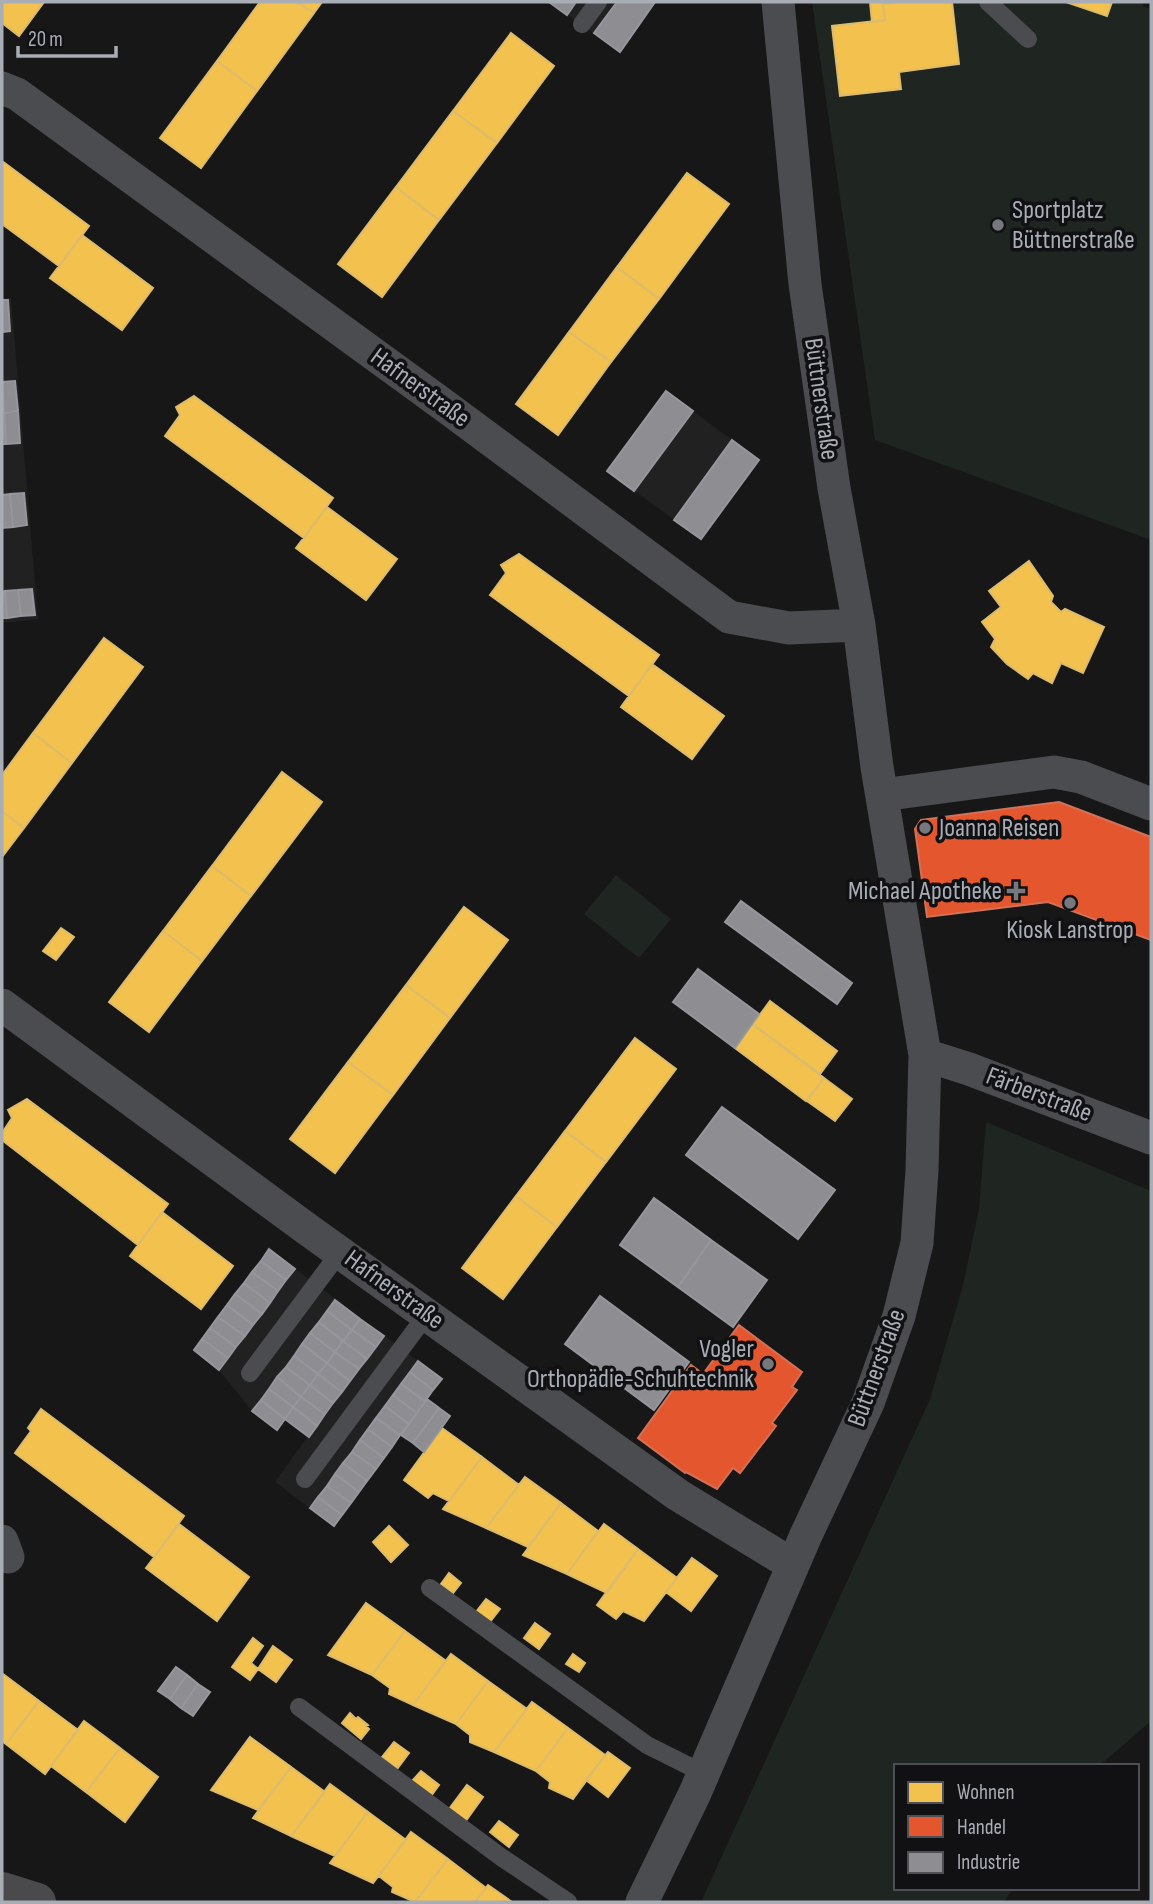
<svg xmlns="http://www.w3.org/2000/svg" width="1153" height="1904" font-family="'Sofia Sans Condensed',sans-serif">
	<style>
		.built { fill: #212122 }
		.green { fill: #1f2520 }
		.homes { fill: #f2c14e; stroke: #dcbb6d; stroke-width: 2 }
		.shops { fill: #e4572e; stroke: #d27157; stroke-width: 2 }
		.industry { fill: #8d8d92; stroke: #95979d; stroke-width: 2 }
		.lines { fill: none; stroke-linecap: round; stroke-linejoin: round }
		.lane { stroke: #4b4c4f; stroke-width: 18 }
		.street { stroke: #4b4c4f; stroke-width: 33 }
		.secondary { stroke: #4a4a4d; stroke-width: 38 }
		.poi-dot { fill: #76787e; stroke: #111113; stroke-width: 2.5 }
		.labels { text-anchor: middle; dominant-baseline: central; stroke-width: 7; stroke-linejoin: round; paint-order: stroke }
		.poi-label { font-size: 26px; fill: #a9adb6; stroke: #111113; text-anchor: start }
		.street-label { font-size: 26px; fill: #a9adb6; stroke: #111113 }
	</style>
	<rect width="100%" height="100%" fill="#171717"/>
	<!-- built -->
	<path class="built" d="M549 2H655L620 52Z
		M2 298H11L38 619 2 623Z
		M666 391 759 460 701 539 607 471Z
		M269 1249 442 1379 334 1526 275 1482 308 1436 286 1419 277 1429 252 1411 219 1370 194 1350Z"/>
	<!-- green -->
	<path class="green" d="M812 2H1144L1143 6 1151 9V540L875 440Z
		M616 875 671 919 639 958 584 914Z
		M986 1122 1151 1191V1721L1099 1766H896V1888H1013L1004 1902H701L930 1399 963 1285 979 1209Z"/>
	<!-- homes -->
	<path class="homes" d="M2 2H44L19 36 2 23Z
		M260 2H297L314 13 257 91 217 61Z
		M297 2H322L314 13Z
		M870 2H899L883 4 885 20 872 22Z
		M899 2H952L959 64 899 72 901 89 840 96 832 26 885 20 883 4Z
		M1066 2H1112L1107 16Z
		M511 33 554 66 497 143 453 111Z
		M217 61 257 91 201 168 160 138Z
		M453 111 497 143 439 220 396 187Z
		M2 161 89 226 59 266 2 224Z
		M687 173 729 204 659 299 617 267Z
		M396 187 439 220 382 297 338 264Z
		M82 235 153 288 122 330 50 278Z
		M617 267 659 299 611 362 569 332Z
		M569 332 611 362 558 435 516 404Z
		M194 396 333 498 304 538 165 436 180 415 176 407Z
		M327 507 397 559 366 600 296 548Z
		M519 554 659 655 629 696 490 595 506 573 501 565Z
		M1029 561 1053 596 1051 602 1061 612 1065 609 1104 627 1083 673 1061 663 1052 683 1033 673 1028 679 1007 664 991 647 995 639 982 622 1001 607 989 591Z
		M104 638 143 667 72 763 33 733Z
		M652 664 724 716 692 759 621 707Z
		M33 733 72 763 24 828 2 811V775Z
		M282 772 322 802 251 896 212 866Z
		M2 811 24 828 2 857Z
		M212 866 251 896 202 961 163 931Z
		M464 907 508 940 450 1018 406 985Z
		M61 928 74 937 56 960 43 951Z
		M163 931 202 961 149 1032 109 1002Z
		M406 985 450 1018 393 1095 348 1062Z
		M770 1001 837 1051 820 1074 753 1024Z
		M752 1024 824 1078 806 1101 735 1048Z
		M635 1038 676 1069 606 1162 565 1131Z
		M348 1062 393 1095 335 1173 290 1139Z
		M824 1078 852 1099 835 1121 807 1101Z
		M27 1099 168 1204 138 1245 2 1140V1133L12 1118 8 1110Z
		M565 1131 606 1162 557 1227 516 1196Z
		M516 1196 557 1227 503 1299 462 1268Z
		M162 1212 233 1266 201 1309 130 1256Z
		M41 1409 184 1516 154 1557 15 1453 31 1431 28 1428Z
		M442 1428 482 1457 449 1501 433 1493 428 1498 404 1480Z
		M482 1457 519 1485 486 1528 443 1509Z
		M525 1477 561 1503 528 1547 486 1528Z
		M561 1503 598 1531 567 1574 523 1555Z
		M179 1524 249 1577 217 1621 146 1568Z
		M604 1524 638 1549 607 1593 567 1574Z
		M389 1526 408 1545 391 1562 373 1542Z
		M638 1549 677 1578 644 1621 623 1611 616 1619 597 1605Z
		M692 1558 717 1576 691 1611 666 1592Z
		M449 1573 461 1583 453 1593 441 1584Z
		M486 1599 500 1609 490 1622 476 1612Z
		M366 1603 405 1631 372 1675 328 1655Z
		M535 1623 550 1634 539 1649 524 1638Z
		M405 1631 446 1661 413 1705 389 1694 390 1688 372 1675Z
		M253 1638 263 1646 251 1663 258 1669 250 1680 232 1667Z
		M273 1646 292 1660 276 1682 258 1669Z
		M451 1654 488 1681 456 1724 413 1705Z
		M573 1654 585 1663 579 1672 566 1664Z
		M3 1674 39 1701 6 1744 2 1741V1676Z
		M488 1681 527 1709 494 1752 470 1742V1735L456 1724Z
		M39 1701 78 1730 45 1774 6 1744Z
		M532 1702 568 1728 536 1771 494 1752Z
		M350 1713 356 1719 358 1717 368 1725 366 1726 369 1729 361 1739 342 1723Z
		M84 1721 120 1748 86 1792 51 1766Z
		M568 1728 605 1755 573 1799 549 1788 550 1782 536 1771Z
		M250 1737 291 1767 258 1810 211 1790Z
		M394 1742 409 1753 397 1769 382 1757Z
		M120 1748 158 1777 125 1822 86 1792Z
		M608 1752 630 1768 608 1797 586 1780Z
		M291 1767 325 1792 291 1836 253 1818Z
		M421 1771 439 1785 431 1796 412 1781Z
		M330 1784 368 1812 335 1856 291 1836Z
		M467 1785 483 1797 465 1822 449 1809Z
		M368 1812 406 1840 373 1883 330 1863Z
		M499 1821 518 1835 509 1847 490 1832Z
		M411 1832 448 1859 415 1902 392 1892 393 1887 379 1876Z
		M448 1859 486 1888 475 1902H415Z
		M488 1885 512 1902H475Z"/>
	<!-- shops -->
	<path class="shops" d="M1059 802 1151 837V940L1048 902 927 917 915 829 921 820Z
		M739 1325 802 1372 792 1387 797 1390 772 1423 776 1426 740 1473 733 1468 717 1489 686 1472 685 1473 638 1438 691 1365 703 1374Z"/>
	<!-- industry -->
	<path class="industry" d="M549 2H576L567 15Z
		M617 2H655L620 52 594 33Z
		M2 300H8L10 331 2 332Z
		M15 381 18 411 4 413 2 382Z
		M666 391 693 411 634 491 607 471Z
		M18 411 20 443 6 444 4 413Z
		M2 413H4L6 444H2Z
		M732 440 759 460 701 539 674 520Z
		M24 493 27 525 13 527 10 494Z
		M10 494 13 527 2 528V495Z
		M32 589 35 615 21 616 18 590Z
		M18 590 21 616 7 618 5 591Z
		M5 591 7 618H2V592Z
		M741 901 852 983 837 1004 725 922Z
		M698 969 759 1014 735 1048 673 1002Z
		M722 1107 835 1190 798 1239 686 1155Z
		M654 1198 711 1240 678 1287 620 1245Z
		M711 1240 767 1280 733 1327 678 1287Z
		M269 1249 295 1269 286 1280 261 1261Z
		M261 1261 286 1280 278 1291 252 1272Z
		M252 1272 278 1291 270 1303 244 1283Z
		M244 1283 270 1303 262 1314 235 1294Z
		M235 1294 262 1314 253 1325 227 1305Z
		M600 1296 689 1362 654 1410 565 1344Z
		M335 1300 360 1319 352 1330 327 1311Z
		M227 1305 253 1325 245 1336 218 1317Z
		M327 1311 352 1330 343 1341 319 1322Z
		M218 1317 245 1336 236 1347 210 1328Z
		M360 1319 384 1336 376 1347 352 1330Z
		M319 1322 343 1341 335 1352 310 1333Z
		M210 1328 236 1347 228 1358 202 1339Z
		M352 1330 376 1347 367 1359 343 1341Z
		M310 1333 335 1352 327 1363 302 1344Z
		M202 1339 228 1358 219 1370 194 1350Z
		M343 1341 367 1359 359 1369 335 1352Z
		M302 1344 327 1363 318 1374 294 1356Z
		M335 1352 359 1369 350 1381 327 1363Z
		M294 1356 318 1374 310 1385 286 1367Z
		M418 1361 442 1379 433 1390 410 1372Z
		M327 1363 350 1381 342 1392 318 1374Z
		M286 1367 310 1385 301 1397 277 1377Z
		M410 1372 433 1390 425 1401 401 1384Z
		M318 1374 342 1392 333 1403 310 1385Z
		M277 1377 301 1397 293 1407 269 1389Z
		M401 1384 425 1401 417 1413 393 1395Z
		M310 1385 333 1403 325 1414 301 1397Z
		M269 1389 293 1407 285 1419 261 1400Z
		M393 1395 417 1413 409 1424 385 1406Z
		M301 1397 325 1414 317 1426 293 1407Z
		M427 1399 439 1408 413 1443 401 1435Z
		M261 1400 285 1419 277 1430 252 1411Z
		M385 1406 409 1424 400 1435 376 1418Z
		M293 1407 317 1426 309 1437 285 1419Z
		M439 1408 450 1416 424 1452 413 1443Z
		M376 1418 400 1435 392 1447 368 1429Z
		M368 1429 392 1447 384 1458 360 1440Z
		M360 1440 384 1458 376 1469 352 1452Z
		M352 1452 376 1469 367 1481 343 1463Z
		M343 1463 367 1481 359 1492 335 1474Z
		M335 1474 359 1492 351 1503 327 1486Z
		M327 1486 351 1503 342 1515 318 1497Z
		M318 1497 342 1515 334 1526 310 1508Z
		M176 1667 187 1675 170 1699 158 1691Z
		M187 1675 198 1684 181 1708 170 1699Z
		M198 1684 210 1692 193 1716 181 1708Z"/>
	<g class="lines">
		<!-- lane -->
		<path class="lane" d="M988 2 1028 39
			M582 24 598 2
			M250 1373 340 1252
			M305 1479 427 1314
			M430 1588 647 1745 703 1773
			M299 1707 501 1857 568 1902"/>
		<!-- street -->
		<path class="street" d="M2 88 17 94 445 406 729 617 789 628 859 625
			M882 795 1054 772 1081 777 1151 804
			M2 1005 307 1229 678 1495 793 1565
			M925 1055 969 1069 1151 1138
			M2 1541 8 1557
			M642 1902 695 1793 806 1535 868 1403 899 1316 917 1243 922 1170 925 1055 877 767 859 625 834 488 805 284 778 2"/>
		<!-- secondary -->
		<path class="secondary" d="M2 1891 37 1902"/>
	</g>
	<!-- markers -->
	<g class="poi-dot">
		<circle cx="998" cy="225" r="7"/>
		<circle cx="925" cy="828" r="7"/>
		<path d="M1012.5 880.5h7v7h7v7h-7v7h-7v-7h-7v-7h7z"/>
		<circle cx="1070" cy="903" r="7"/>
		<circle cx="768" cy="1364" r="7"/>
	</g>
	<g class="labels">
		<!-- poi labels -->
		<g class="poi-label">
			<text x="1012" y="210">Sportplatz<tspan x="1012" dy="30">Büttnerstraße</tspan></text>
			<text x="939" y="828">Joanna Reisen</text>
			<text x="1002" y="891" text-anchor="end">Michael Apotheke</text>
			<text x="1070" y="930" text-anchor="middle">Kiosk Lanstrop</text>
			<text x="754" y="1349" text-anchor="end">Vogler<tspan x="754" dy="30">Orthopädie-Schuhtechnik</tspan></text>
		</g>
		<!-- street labels -->
		<g class="street-label">
			<text transform="translate(420 388) rotate(36)">Hafnerstraße</text>
			<text transform="translate(821 399) rotate(82)">Büttnerstraße</text>
			<text transform="translate(1039 1095) rotate(21)">Färberstraße</text>
			<text transform="translate(394 1290) rotate(36)">Hafnerstraße</text>
			<text transform="translate(877 1368) rotate(-70)">Büttnerstraße</text>
		</g>
	</g>
	<!-- border -->
	<rect width="1153" height="1904" fill="none" stroke="#a9adb6" stroke-width="7"/>
	<!-- legend -->
	<rect x="894" y="1764" width="245" height="126" fill="#111113" stroke="#4e4f54" stroke-width="2"/>
	<rect x="908" y="1782" width="35" height="21" fill="#f2c14e" stroke="#4e4f54" stroke-width="2"/>
	<text x="957" y="1799" font-size="21" fill="#a9adb6">Wohnen</text>
	<rect x="908" y="1816" width="35" height="21" fill="#e4572e" stroke="#4e4f54" stroke-width="2"/>
	<text x="957" y="1834" font-size="21" fill="#a9adb6">Handel</text>
	<rect x="908" y="1852" width="35" height="21" fill="#8d8d92" stroke="#4e4f54" stroke-width="2"/>
	<text x="957" y="1869" font-size="21" fill="#a9adb6">Industrie</text>
	<!-- scale -->
	<path d="M18 46v10h98v-10" fill="none" stroke="#a9adb6" stroke-width="3.5"/>
	<text x="28" y="46" font-size="21" fill="#a9adb6" stroke="#111113" stroke-width="5" paint-order="stroke">20 m</text>
</svg>
